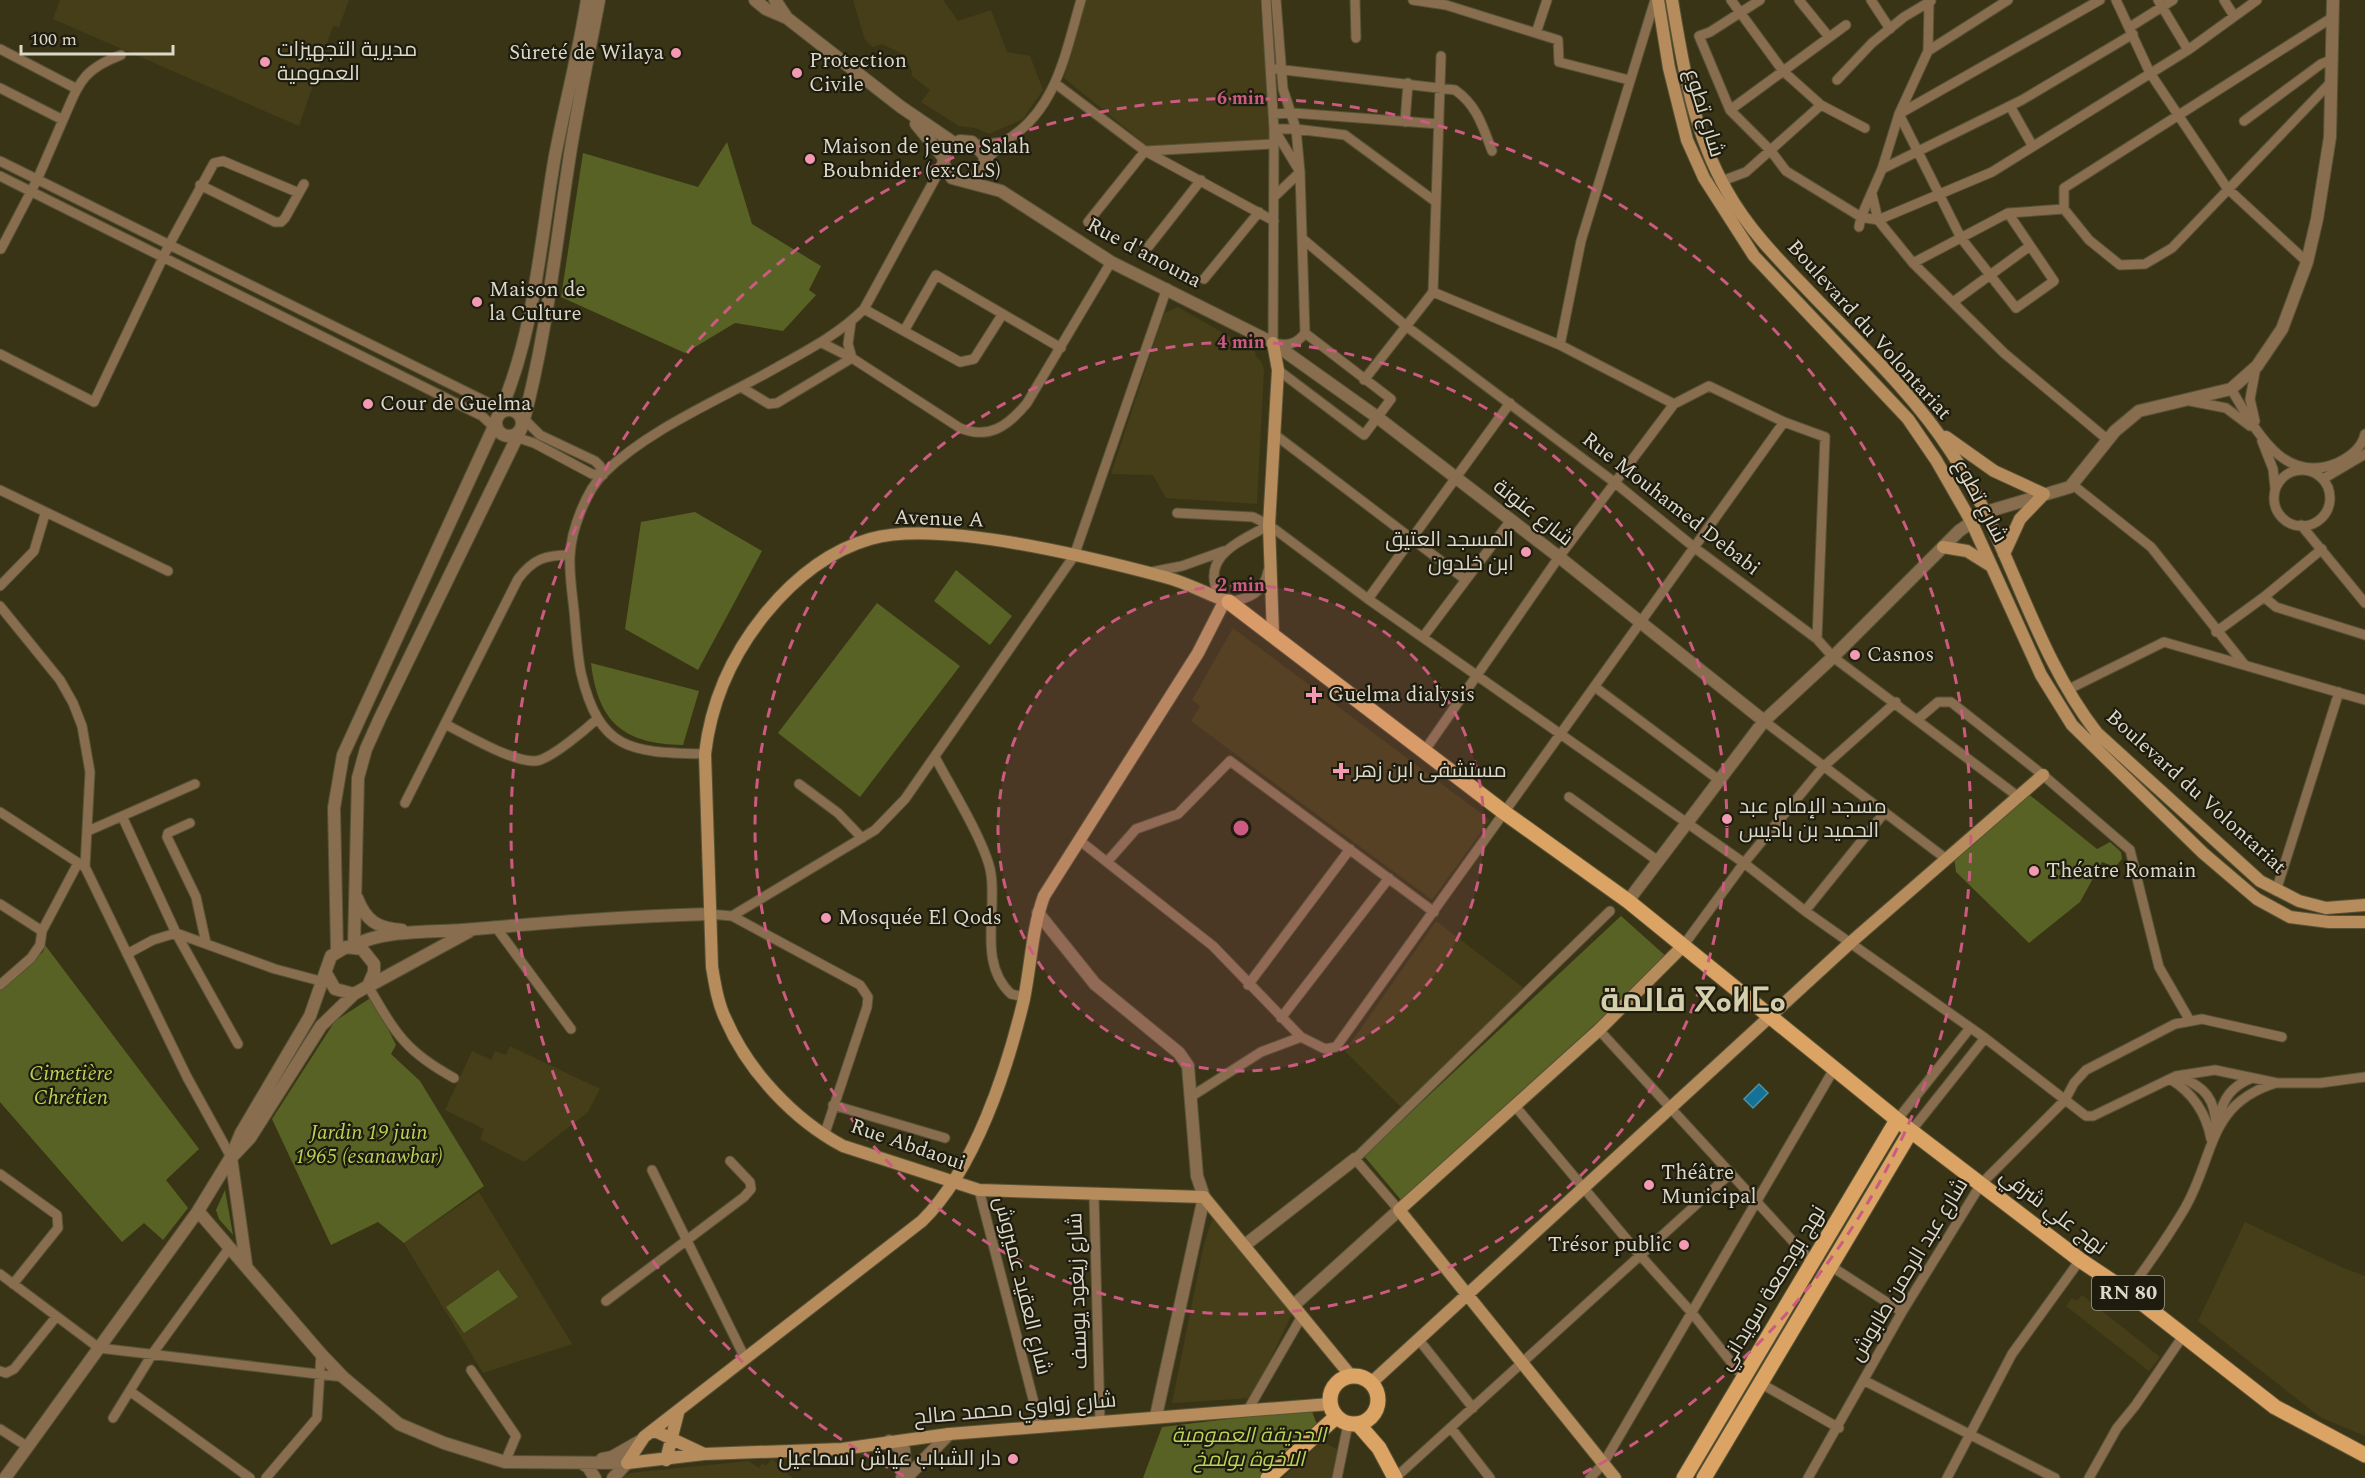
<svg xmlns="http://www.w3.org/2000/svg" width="2365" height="1478" font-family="Spectral,Cairo,'Noto Sans Tifinagh',serif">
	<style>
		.built { fill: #463e19 }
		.green { fill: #586224 }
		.water { fill: #137295; stroke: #4f91a4; stroke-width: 1.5 }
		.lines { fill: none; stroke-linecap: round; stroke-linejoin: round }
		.minor-casing { stroke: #575237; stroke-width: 11 }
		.tertiary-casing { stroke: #575237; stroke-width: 14 }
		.secondary-casing { stroke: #575237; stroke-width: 14 }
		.primary-casing { stroke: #575237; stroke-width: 17 }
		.minor { stroke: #886d4f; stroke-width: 9 }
		.tertiary { stroke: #886d4f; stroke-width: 12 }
		.secondary { stroke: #b68c5c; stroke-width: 12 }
		.primary { stroke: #dba464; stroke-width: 15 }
		.ring { fill: none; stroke: #cb5b81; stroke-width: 3; stroke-dasharray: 10 8 }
		.poi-dot { fill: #f19ab2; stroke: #1e1c0f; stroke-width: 2 }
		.labels { text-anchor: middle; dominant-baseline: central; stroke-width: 4.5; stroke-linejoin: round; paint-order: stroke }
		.shield { fill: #1e1c0f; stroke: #a3a090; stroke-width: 1.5 }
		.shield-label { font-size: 20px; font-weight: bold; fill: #dcd8c8 }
		.poi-label { font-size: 21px; fill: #dcd8c8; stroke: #1e1c0f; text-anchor: start }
		.street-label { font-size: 21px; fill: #dcd8c8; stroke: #1e1c0f }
		.park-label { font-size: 21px; font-style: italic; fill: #bdd254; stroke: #1e1c0f }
		.town-label { font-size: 33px; font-weight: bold; fill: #d5ceac; stroke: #1e1c0f }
		.centre { fill: #cb5b81; stroke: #1e1c0f; stroke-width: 3 }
		.ring-label { font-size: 18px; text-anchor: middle; font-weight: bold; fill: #cb5b81; stroke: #1e1c0f; stroke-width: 4.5; stroke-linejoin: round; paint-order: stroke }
	</style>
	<rect width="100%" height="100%" fill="#3a3417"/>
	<!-- built -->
	<path class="built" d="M60 0H349L339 27 333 26 299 126 53 19Z
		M853 0H943L958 21 991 10 1007 52 1030 56 1043 90 1023 119 989 134 976 128 959 126 921 102 930 90 911 75 912 72 905 55 882 44 873 47 865 40Z
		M1085 0H1260L1271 139 1149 147 1064 78Z
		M1178 307 1256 352 1255 355 1262 363 1264 369 1257 504 1166 498 1153 475 1111 474 1164 313Z
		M1233 628 1490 820 1432 900 1191 721 1200 706 1192 700Z
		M1436 921 1525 989 1401 1107 1345 1051Z
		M510 1046 600 1089 588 1112 524 1162 480 1139 484 1129 445 1110 472 1051 491 1060 495 1051 506 1055Z
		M479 1192 572 1344 483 1373 404 1243Z
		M1212 1220H1219L1289 1304 1291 1316 1252 1398 1172 1403 1204 1244Z
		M2245 1222 2341 1267 2365 1276V1436L2320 1417 2198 1321Z
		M2082 1295 2160 1357 2149 1371 2066 1306 2072 1298 2077 1301Z
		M1322 1441 1340 1451 1335 1478H1283Z
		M772 1459 793 1478H618L630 1473 749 1461 759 1468 762 1463 766 1466Z"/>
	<!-- green -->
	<path class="green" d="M727 142 752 224 821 266 809 290 816 295 783 331 735 323 685 353 561 297 583 153 698 187Z
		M695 512 762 551 698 670 625 629 641 522Z
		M956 570 1012 616 990 645 934 601Z
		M877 603 960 666 860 797 778 733Z
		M591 663 699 691 683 745C623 744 598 722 591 663Z
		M2026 792 2097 849 2110 842 2121 852 2122 859 2115 867 2102 862 2080 902 2029 943 1956 872 1954 857Z
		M1621 916 1668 958 1401 1200 1364 1156Z
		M45 945 199 1149 166 1180 188 1208 163 1240 144 1223 122 1242 0 1102V990L43 952Z
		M372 997 396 1045 391 1054 420 1081 484 1186 404 1243 378 1222 331 1245 272 1119 335 1021Z
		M225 1190 233 1235 219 1219 216 1210Z
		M498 1270 518 1297 464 1333 446 1307Z
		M1311 1409 1318 1427 1260 1478H1143L1162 1427Z"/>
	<!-- water -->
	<path class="water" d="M1759 1084 1768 1093 1753 1108 1744 1099Z"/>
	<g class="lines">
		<!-- minor casing -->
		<g class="minor-casing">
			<path id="minor" d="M1266 0 1274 129 1273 343C1287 346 1296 345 1305 333L1300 172 1296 129 1283 89 1276 0
				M1355 0 1356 38
				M1413 0 1446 5 1558 40 1559 62 1629 80
				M1731 0 1783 71 1821 105 1865 128
				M1760 0 1710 32 1699 36 1730 110 1771 151 1786 171 1861 217 1878 220 1992 172 2188 50 2257 0
				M1799 0 1829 37
				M1871 0 1890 29
				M2116 0 2150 73 2227 188 2307 262
				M2158 0 2188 50
				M2224 0 2234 16
				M2130 27 2173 0
				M1536 33 1547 0
				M0 49 77 89
				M1928 51 2008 0
				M1276 69 1455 90C1477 105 1483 127 1492 151
				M1837 80 1872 43 1904 17 1931 1
				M2332 81 2172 248 2145 264 2120 265 2089 240 2064 209V188L2333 17
				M1056 84 1145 151 1274 221
				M0 88 63 120 37 180 1 249
				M2010 106 2032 145
				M1730 110 1846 25
				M1273 114 1293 113 1439 124
				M63 120C79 84 81 70 121 55
				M2244 121 2321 64 2333 59
				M1405 122 1408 83
				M1274 129H1296L1345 135 1436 202
				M1274 129 1300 172 1274 197
				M1003 142C1056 113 1065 54 1081 0
				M978 145 1003 142 985 162
				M0 161 501 409 509 410
				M1882 169 2022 100 2133 34
				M0 176 482 416 497 430
				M1722 181 1746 172 1821 105
				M200 185 275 222H281L285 218 304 184
				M1872 194 1878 220 1913 263 2004 353 2108 440
				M2008 213 2054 281 2016 308 1961 238 1899 114 2100 0
				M1088 222 1145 151 1274 144
				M1859 227 1861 217 1882 169 1899 114 1928 51 1929 3
				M1304 240 1406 326 1614 482 1695 548 1817 639 1833 657 2016 795
				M1149 246 1201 180
				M1913 263 2008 213 2064 209
				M1204 279 1259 212
				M1433 292 1560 345 1674 404 1709 386 1784 422 1825 437 1817 639
				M1953 302 2030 246
				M864 309 960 362 974 359 1002 315
				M851 322 848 344 852 358 960 428C989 440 1008 426 1027 403L1111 262
				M904 331 936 275 1061 348
				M1560 345 1581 241 1655 0
				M0 354 94 402 169 245 214 163 223 161 299 193
				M1278 370 1364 435 1391 399 1305 333
				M1364 380 1433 292 1441 56
				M741 387 769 404 777 403 852 358 822 343
				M2231 389C2255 428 2282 486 2337 463 2350 457 2362 448 2365 434
				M2190 401 2226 408 2250 426
				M2255 421 2250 399 2256 367
				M1274 434 1466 580
				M512 436 534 443 592 474 603 475 600 466 595 461 540 435 519 414
				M2262 441 2273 469 2275 488
				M2274 498a28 28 0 1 1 56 0a28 28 0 1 1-56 0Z
				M2323 479 2365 454
				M2073 485 2151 547 2244 664
				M0 490 168 571
				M1177 513 1253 517 1269 525 1368 599 1744 863 1805 911 1985 1038 2086 1116H2093L2176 1076 2215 1070 2277 1083H2320L2365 1077
				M2301 525 2365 603
				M1151 572 1182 566 1224 551
				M0 586 34 551 45 514
				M2264 597 2276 607 2365 635
				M1220 598C1198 556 1240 542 1269 525
				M1368 599 1510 403
				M1229 602C1249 599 1264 592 1268 571
				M0 606 60 680 73 703 82 726 90 772 85 867 187 1077 231 1157
				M2216 632 2264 597 2322 549
				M1423 637 1511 520
				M1595 687 1719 780
				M2067 690 2164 642 2365 700
				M1918 719 1938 702H1951L2043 775 2130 850 2159 967 2190 1021
				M1764 721 1945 858
				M445 724C465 734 520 767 540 760 555 755 585 730 597 719
				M1425 750 1559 557 1674 404
				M705 754C633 752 600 753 581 673 577 653 576 631 574 610 572 592 569 574 570 556 571 530 586 491 604 473 649 429 719 400 774 369 806 351 838 335 864 309L943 164
				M935 757C950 786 987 845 991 874 997 914 978 963 1011 994L1024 997
				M799 784 838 813 862 838
				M1569 797 1658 861
				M405 803 518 579C533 559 545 555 570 555
				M0 812 83 866
				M122 816 176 933 238 1044
				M190 823 168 833 167 837 196 897 206 943
				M88 831 195 784
				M1079 840 1213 946 1301 1037
				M1107 862 1136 829 1178 814 1230 761 1434 912
				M2276 891 2339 692
				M0 904 42 931
				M1805 911 1885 812
				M709 914 732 916 875 830 905 799 1074 556 1167 288
				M732 916 860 985 868 997 867 1007 824 1136
				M495 926 571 1029
				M1683 946 1744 863 1823 767 1896 702
				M127 954 153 940 176 933 275 969 324 982
				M0 985 31 958 40 945 42 931 78 863
				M1248 985 1350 849
				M368 986C396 1034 405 1051 454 1078
				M1281 1018 1389 878
				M1599 1030 1811 1261
				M2177 1076C2205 1086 2216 1099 2216 1129
				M2170 1079C2193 1093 2206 1112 2211 1139
				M1192 1096 1261 1052 1301 1037 1325 1049 1336 1047 1784 422
				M833 1105 945 1138
				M1515 1106 1639 1254 1692 1313 1743 1377
				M2219 1118C2223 1098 2232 1086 2252 1078
				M1897 1120 1970 1028
				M1911 1131 1985 1038
				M652 1170 745 1358
				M0 1174 57 1215 58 1228 13 1284
				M979 1190 1040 1426
				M1094 1196 1100 1421
				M1399 1210 1355 1159 1610 911
				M1829 1265 1902 1312
				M0 1274 99 1348 343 1377
				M2128 1292C2148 1265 2168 1237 2185 1208 2215 1156 2207 1104 2276 1083
				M606 1301 744 1197 751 1189 750 1182 730 1161
				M1419 1340 1473 1408
				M471 1370 516 1436 505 1462
				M0 1371 6 1373 14 1369 56 1317
				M1865 1381 2055 1478
				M1760 1383 1839 1428
				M131 1392 250 1478
				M1249 1408 1302 1316
				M113 1418 153 1353 230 1247
				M1451 1428 1490 1478
				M0 1429 28 1447
				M266 1478 317 1418 321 1354
				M1337 1478 1348 1424
				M1395 1478 1731 1173
				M1590 1478 1603 1464 1834 1069
				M1808 1478 1902 1312 1981 1184 2065 1100 2074 1083 2086 1070 2175 1024 2202 1019 2282 1037
				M1947 1478 2012 1354 2080 1260
				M2089 1478 2117 1428 2135 1406 2183 1336"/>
		</g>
		<!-- tertiary casing -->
		<g class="tertiary-casing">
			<path id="tertiary" d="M755 0 766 9 787 18 901 107 954 143
				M775 0 787 18
				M916 124 944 158
				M970 181 984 169 985 156 972 142 960 141 946 152 943 164 952 178 1001 191 1111 262 1273 343 1377 417 1559 557 1764 721
				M496 423a13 13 0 1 1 26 0a13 13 0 1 1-26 0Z
				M499 414C535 333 540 242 555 156 565 104 579 52 587 0
				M357 898C366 921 377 928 402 930
				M1628 901 1764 721 1833 657 1959 531 1986 512 2070 487 2115 431 2139 411 2231 389 2257 366 2282 329 2307 262 2317 219 2330 137 2333 0
				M1038 913 1095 984 1179 1053 1188 1066 1197 1176 1204 1197 1156 1416
				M354 946 358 778 366 749 380 718 522 427C547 336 556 241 571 148 579 98 590 49 599 0
				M354 946C379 930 432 932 462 930 544 923 626 916 709 914
				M337 950 334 808 343 755 496 422
				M369 986 470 931
				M231 1157 246 1264
				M232 1157 250 1138 321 1026 354 994
				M198 1211 321 1354 343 1377 399 1424 444 1443 505 1462 627 1463
				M1245 1245 1355 1159
				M1294 1305 1399 1210
				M889 1441 904 1450 905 1467 902 1478
				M602 1459 612 1457 640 1441
				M581 1463 588 1467 595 1478
				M5 1478 198 1211 231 1157 241 1133 310 1016 331 956 346 947 362 949 374 964V972L368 986 354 994 335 989 327 975
				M613 1478 627 1463
				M906 1478 949 1434"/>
		</g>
		<!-- secondary casing -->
		<g class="secondary-casing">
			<path id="secondary" d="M1658 0 1669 68 1687 140 1704 178 1754 256 1908 419 1936 460 1971 521 2041 675 2072 725 2203 853 2257 899 2290 917 2329 922H2365
				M1672 0C1683 66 1693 132 1727 191 1747 227 1775 256 1804 286 1854 339 1911 390 1951 452 2010 540 2031 648 2097 733L2260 881 2299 901 2326 908 2365 905
				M1946 437 1994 471 2044 494 2020 519 2004 554
				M1943 547 1967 551 1991 566
				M1229 602C1207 594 1188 583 1165 577 1094 558 939 519 870 539 828 551 792 581 765 614 731 656 711 701 705 754L712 967C715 985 718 1004 726 1020 748 1071 794 1120 843 1146L979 1190 1204 1197 1351 1376
				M1273 635 1269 525 1278 370 1273 343
				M1371 1383 1850 943 2043 775
				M653 1430 704 1454
				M666 1460 678 1413
				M627 1463 644 1437 922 1221C975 1169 1007 1070 1024 999 1031 964 1032 929 1044 896L1198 653 1225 600
				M627 1463 704 1454 842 1449 949 1434 1330 1404
				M1615 1478 1399 1210 1599 1030 1683 946"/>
		</g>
		<!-- primary casing -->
		<g class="primary-casing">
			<path id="primary" d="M1229 602 1505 813 1628 901 1911 1131 2080 1260 2128 1292 2275 1407 2365 1455
				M1330 1400a24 24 0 1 1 48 0a24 24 0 1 1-48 0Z
				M1358 1424 1379 1448 1395 1478
				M1268 1478 1336 1417
				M1684 1478 1897 1120
				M1704 1478 1911 1131"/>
		</g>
		<!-- minor -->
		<use href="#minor" class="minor"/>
		<!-- tertiary -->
		<use href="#tertiary" class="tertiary"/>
		<!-- secondary -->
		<use href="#secondary" class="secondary"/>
		<!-- primary -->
		<use href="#primary" class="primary"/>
	</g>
	<!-- distance rings -->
	<circle cx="1241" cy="828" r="243" fill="#cb5b81" fill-opacity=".12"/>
	<g class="ring">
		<circle cx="1241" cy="828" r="243"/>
		<circle cx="1241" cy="828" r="486"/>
		<path d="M904 1476A730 730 0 1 1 1578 1476"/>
	</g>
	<!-- markers -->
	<g class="poi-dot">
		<circle cx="676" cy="53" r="6"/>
		<circle cx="265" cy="62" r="6"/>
		<circle cx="797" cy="73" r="6"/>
		<circle cx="810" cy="159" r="6"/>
		<circle cx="477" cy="302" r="6"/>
		<circle cx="368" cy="404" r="6"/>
		<circle cx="1526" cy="552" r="6"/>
		<circle cx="1855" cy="655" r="6"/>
		<path d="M1311 686h6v6h6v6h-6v6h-6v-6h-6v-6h6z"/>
		<path d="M1338 762h6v6h6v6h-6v6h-6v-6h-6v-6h6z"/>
		<circle cx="1727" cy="819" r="6"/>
		<circle cx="2034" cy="871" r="6"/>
		<circle cx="826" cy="918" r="6"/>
		<circle cx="1649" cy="1185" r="6"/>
		<circle cx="1684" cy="1245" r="6"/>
		<circle cx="1013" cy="1459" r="6"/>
	</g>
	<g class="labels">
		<!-- shield labels -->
		<rect class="shield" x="2092" y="1276" width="72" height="34" rx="4.5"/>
		<g class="shield-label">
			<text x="2128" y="1293">RN 80</text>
		</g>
		<!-- poi labels -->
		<g class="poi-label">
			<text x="277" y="50">مديرية التجهيزات<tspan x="277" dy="24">العمومية</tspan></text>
			<text x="664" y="53" text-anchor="end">Sûreté de Wilaya</text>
			<text x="809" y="61">Protection<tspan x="809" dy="24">Civile</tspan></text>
			<text x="822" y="147">Maison de jeune Salah<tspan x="822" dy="24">Boubnider (ex:CLS)</tspan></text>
			<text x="489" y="290">Maison de<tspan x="489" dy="24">la Culture</tspan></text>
			<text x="380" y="404">Cour de Guelma</text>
			<text x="1514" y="540" text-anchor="end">المسجد العتيق<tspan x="1514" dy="24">ابن خلدون</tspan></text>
			<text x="1867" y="655">Casnos</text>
			<text x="1328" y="695">Guelma dialysis</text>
			<text x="1354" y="771">مستشفى ابن زهر</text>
			<text x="1739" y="807">مسجد الإمام عبد<tspan x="1739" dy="24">الحميد بن باديس</tspan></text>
			<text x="2046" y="871">Théatre Romain</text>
			<text x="838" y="918">Mosquée El Qods</text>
			<text x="1661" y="1173">Théâtre<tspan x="1661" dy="24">Municipal</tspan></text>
			<text x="1672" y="1245" text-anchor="end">Trésor public</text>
			<text x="1001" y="1459" text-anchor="end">دار الشباب عياش اسماعيل</text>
		</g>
		<!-- street labels -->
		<g class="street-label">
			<text transform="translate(1704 113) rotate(73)">شارع تطوع</text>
			<text transform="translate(1144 253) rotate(28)">Rue d'anouna</text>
			<text transform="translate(1869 330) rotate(48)">Boulevard du Volontariat</text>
			<text transform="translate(1980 501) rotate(62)">شارع تطوع</text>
			<text transform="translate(1671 504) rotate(38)">Rue Mouhamed Debabi</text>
			<text transform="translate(1533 513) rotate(38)">شارع عنونة</text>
			<text transform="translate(939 519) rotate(2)">Avenue A</text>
			<text transform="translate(2196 792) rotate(42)">Boulevard du Volontariat</text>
			<text transform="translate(908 1145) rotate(19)">Rue Abdaoui</text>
			<text transform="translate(2053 1212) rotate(37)">نهج علي شرفي</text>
			<text transform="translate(1909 1270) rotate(-59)">شارع عبد الرحمن طابوش</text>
			<text transform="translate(1022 1286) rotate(76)">شارع العقيد عميروش</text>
			<text transform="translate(1772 1288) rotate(-59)">نهج بوجمعة سويداني</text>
			<text transform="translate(1078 1291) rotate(-92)">شارع زيغود يوسف</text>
			<text transform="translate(1015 1409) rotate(-5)">شارع زواوي محمد صالح</text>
		</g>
		<!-- park labels -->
		<g class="park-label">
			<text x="71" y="1074">Cimetière<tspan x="71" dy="24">Chrétien</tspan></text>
			<text x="369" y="1133">Jardin 19 juin<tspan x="369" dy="24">1965 (esanawbar)</tspan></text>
			<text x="1249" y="1436">الحديقة العمومية<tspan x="1249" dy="24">الاخوة بولمخ</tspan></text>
		</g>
		<!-- town labels -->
		<g class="town-label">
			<text x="1693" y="1001">قالمة ⴳⴰⵍⵎⴰ</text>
		</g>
	</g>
	<circle cx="1241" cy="828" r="9" class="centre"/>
	<g class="ring-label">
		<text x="1241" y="104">6 min</text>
		<text x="1241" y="348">4 min</text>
		<text x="1241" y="591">2 min</text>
	</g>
	<!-- scale -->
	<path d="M21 45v9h152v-9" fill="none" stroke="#dcd8c8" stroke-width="3"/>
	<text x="30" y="45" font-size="18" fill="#dcd8c8" stroke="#1e1c0f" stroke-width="4.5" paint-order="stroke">100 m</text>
</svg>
